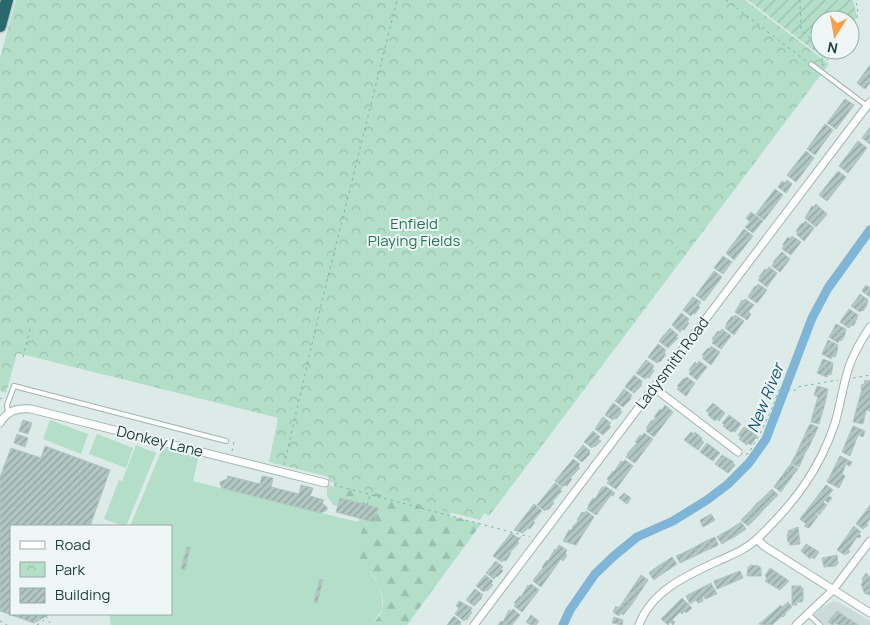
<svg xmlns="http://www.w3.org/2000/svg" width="870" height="625" font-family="Manrope,sans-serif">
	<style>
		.built { fill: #cbdbd7 }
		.grass { fill: #b3dfc9 }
		.forest { fill: url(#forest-firs) }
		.park { fill: url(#park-crowns) }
		.garden { fill: url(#garden-furrows) }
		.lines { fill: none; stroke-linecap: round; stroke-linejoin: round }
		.canal { stroke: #7fb5d7; stroke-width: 9 }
		.building { fill: url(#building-hatch); stroke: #afc5c1 }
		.lane-casing { stroke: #a0b3b1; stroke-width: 6 }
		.street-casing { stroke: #a0b3b1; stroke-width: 9 }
		.highway-casing { stroke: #c0c8c8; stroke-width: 15 }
		.path { stroke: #7ab2ad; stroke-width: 1; stroke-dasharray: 2.5 4; stroke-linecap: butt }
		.lane { stroke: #fff; stroke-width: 4 }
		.street { stroke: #fff; stroke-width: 7 }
		.highway { stroke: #266a6b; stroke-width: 12 }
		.labels { text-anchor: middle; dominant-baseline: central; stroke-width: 4; stroke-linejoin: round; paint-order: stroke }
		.park-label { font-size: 15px; fill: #247756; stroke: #eef7f5 }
		.street-label { font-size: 15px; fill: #1d3c3b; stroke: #eef7f5 }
		.water-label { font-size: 16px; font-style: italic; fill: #12537d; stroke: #eef7f5 }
	</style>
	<defs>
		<pattern id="forest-firs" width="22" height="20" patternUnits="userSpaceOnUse" patternTransform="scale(1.25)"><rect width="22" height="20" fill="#b3dfc9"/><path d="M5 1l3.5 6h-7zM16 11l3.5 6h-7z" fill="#9ac0ae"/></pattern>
		<pattern id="park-crowns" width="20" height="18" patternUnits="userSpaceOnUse" patternTransform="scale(1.25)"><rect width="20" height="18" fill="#b3dfc9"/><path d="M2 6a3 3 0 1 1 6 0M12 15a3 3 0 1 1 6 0" fill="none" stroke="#9ac0ae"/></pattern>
		<pattern id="garden-furrows" width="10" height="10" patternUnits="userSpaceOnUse" patternTransform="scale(1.25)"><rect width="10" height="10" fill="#b3dfc9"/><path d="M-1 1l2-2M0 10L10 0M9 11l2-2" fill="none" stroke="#9ac0ae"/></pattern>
		<pattern id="building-hatch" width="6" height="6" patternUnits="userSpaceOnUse" patternTransform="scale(1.25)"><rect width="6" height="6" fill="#b2c6c2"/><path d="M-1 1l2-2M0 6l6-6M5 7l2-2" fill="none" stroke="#90a29f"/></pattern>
	</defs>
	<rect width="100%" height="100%" fill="#ddebe8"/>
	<!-- built -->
	<path class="built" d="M834 601 840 603 870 621V625H818L811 619 822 607Z"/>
	<!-- grass -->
	<path class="grass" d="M50 420 88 434 81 454 43 439Z
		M97 434 133 448 126 468 89 454Z
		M136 445 156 453 126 526H123L104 519 119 480 122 481Z
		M163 447 198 456 199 455 193 481 358 522 359 518 365 519 370 572 379 586 382 597V609L372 625H124L121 614H171V526H130Z
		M327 485 334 487 341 496 338 506 333 505 327 496Z"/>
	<!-- forest -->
	<path class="forest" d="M334 481 452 506 450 516 481 524 407 625H372C376 620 381 615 382 608 387 588 367 568 356 553L365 519 374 522 378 508 340 498V496L334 487Z
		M109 614H121L124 625H111Z"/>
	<!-- park -->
	<path class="park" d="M16 0H745L829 64 489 516 484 513 480 520 328 481 329 477 269 462 278 418 17 353 6 393 0 391V57Z"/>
	<!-- garden -->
	<path class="garden" d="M748 0H853L857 16 850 27V20H820V50H832L825 59Z"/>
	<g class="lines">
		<!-- canal -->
		<path class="canal" d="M563 625 570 610 595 574 615 555 637 537 673 521 707 500 728 484 749 463 766 439 812 318 828 288 870 230"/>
	</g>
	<!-- building -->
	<path class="building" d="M870 65V83L865 89 857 83Z
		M845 99 854 105 836 129 827 123Z
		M825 124 833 130 815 155 807 149Z
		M870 127V144L862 138Z
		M858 141 867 148 848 173 839 166Z
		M806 151 814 158 796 182 787 175Z
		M838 171 846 177 827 201 819 195Z
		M787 180 792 184 786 193 778 187 782 181 785 183Z
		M775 189 783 195 764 220 756 214Z
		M816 204 827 214 816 227 805 218 812 206 813 207Z
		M751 212 763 221 753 233 745 227 750 222 746 218Z
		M805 221 814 228 804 241 796 234 798 232 796 231 802 223 803 224Z
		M744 229 753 236 734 260 726 253Z
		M792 236 801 242 791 255 782 249 784 246 783 244 788 237 790 239Z
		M782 252 790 259 780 272 772 266 774 263 773 262Z
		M723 256 732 262 723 274 714 268Z
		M769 267 777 273 767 287 758 280 761 278 759 277 765 269 767 270Z
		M714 271 722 277 704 301 696 295Z
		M758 284 767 290 757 303 748 297 755 286 756 287Z
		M866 285 870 288V297L862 291Z
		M860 294 868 300 866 307 856 300Z
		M693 297 701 302 698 306 700 307 695 314 693 313 691 316 683 310Z
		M745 299 754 305 748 312 751 314 747 320 735 312 742 300 743 301Z
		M856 300 866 307 863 311 862 310 860 312 851 306Z
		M849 309 858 315 855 323 845 315Z
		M681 313 689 319 687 322 689 323 684 330 682 329 680 332 672 325Z
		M735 315 744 321 734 335 725 328 727 325 726 324 732 316 733 318Z
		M845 315 855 323 853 326 851 325 849 328 840 322Z
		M836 324 846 329 844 337 833 330Z
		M670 328 678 335 676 337 678 338 668 348 659 341Z
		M722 329 731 336 721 349 712 343 714 340 712 339 718 331 720 332Z
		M833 330 844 337 841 341 839 340 838 343 829 337Z
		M828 340 838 345 837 352 825 347Z
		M658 344 666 350 664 353 666 354 660 362 659 361 657 363 648 357Z
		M711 346 720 352 711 365 702 358 704 356 702 355 708 348 710 349Z
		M825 347 837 352 835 357 833 356 831 359 822 354Z
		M823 359 833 363 832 370 820 366Z
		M646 360 654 366 652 369 654 371 649 378 647 377 645 379 636 373Z
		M699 361 707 367 697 380 689 374 691 371 689 370 695 362 697 364Z
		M820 366 832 370 831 375 829 374 827 377 817 373Z
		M634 375 642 381 641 384 642 385 634 393 625 387Z
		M687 377 695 383 686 396 677 389 679 387 677 386 684 378 685 379Z
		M865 380 870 381V411L866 410 863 424 853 422 862 389H861L862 384 864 385Z
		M817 386 828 389 825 403 817 400 818 397 814 395Z
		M624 389 632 395 630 398 631 399 623 407 615 401Z
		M817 400 825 403 823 410 815 407Z
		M613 403 621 409 620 411 622 412 616 419 615 418 613 420 605 415Z
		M713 403 725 413 719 421 717 419 715 421 708 415 709 413 706 411Z
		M665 405 673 412 654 437 646 431 648 429 646 428 652 420 653 421 656 417H654L660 409 662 410Z
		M815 407 823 410 821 417 813 414Z
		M813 414 821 417 819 424 811 422Z
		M729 415 741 424 735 432 733 431 731 432 723 426 725 425 722 423Z
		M603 417 611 423 609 425 611 427 603 435 595 429Z
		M23 420 32 423 28 434 19 431Z
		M810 424 818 427 815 434 807 430Z
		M853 426 865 431 863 437 858 435 850 456 842 452Z
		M744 427 757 436 751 445 748 443 747 445 739 439 741 437 738 435Z
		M807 430 815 434 812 440 804 437Z
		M593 431 600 437 598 439 601 441 595 447 594 446 592 448 584 442Z
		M691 432 694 434 695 432 702 438 701 440 704 442 698 450 684 440Z
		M644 433 653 439 635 463 626 457 628 454H627L637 443 635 442 640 435 642 436Z
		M17 434 28 438 25 447 14 443Z
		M804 437 812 440 809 447 801 443Z
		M707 443 720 453 713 461 700 452Z
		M801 443 809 447 805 453 798 450Z
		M583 445 590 451 589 453 590 454 582 462 574 456Z
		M45 446 110 470 90 526H11V614H50L34 623 0 611V477L11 448 41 458Z
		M798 450 805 453 802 460 795 456Z
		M722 455 734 462 733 463 735 465 728 473 715 464Z
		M795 456 802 460 799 467 791 463Z
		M840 456 852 462 850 466 846 464 842 474 845 476 839 488 827 482Z
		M573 459 580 464 578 466 580 468 570 478 572 479 567 486 565 485 563 487 555 481Z
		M625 460 633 466 616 489 607 483 609 480 607 479 613 471 614 472 621 461 623 462Z
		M791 464 798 469 793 475 786 470Z
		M786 470 793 475 789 481 782 476Z
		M228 476 260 484 262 476 273 478 271 487 299 494 301 485 313 488 310 496 324 500 322 503 327 507V510L321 513 222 488 220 484V482L227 479Z
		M782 476 789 481 785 486 778 481Z
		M778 481 785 486 781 492 774 487Z
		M555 483 562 488 560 490 562 491 552 502 554 503 548 510 547 509 545 511 537 505Z
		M826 485 833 490 828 496 832 498 828 503 825 500 823 502 827 505 819 515 816 512 815 513 818 516 809 528 804 526 806 524 800 519Z
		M605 486 615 493 613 496 611 495 596 515 587 509 589 506H588L593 498 595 499 602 487 603 488Z
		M772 489 778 495 773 500 767 494Z
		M624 493 631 498 627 504 619 498Z
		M767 494 773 500 768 505 762 499Z
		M340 498 378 508 374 522 336 512Z
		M762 499 768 505 763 510 756 504Z
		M534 504 542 511 533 521 535 522 530 529 528 528 523 533 514 530Z
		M756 504 763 510 758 516 751 510Z
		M870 505V519L867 523 868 525 863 529 856 524Z
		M751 510 758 516 753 521 746 515Z
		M586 511 594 517 576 545 563 541 569 530H571L573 528 572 527 578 521 577 520 582 512 584 513Z
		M711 514 715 520 703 527 700 520Z
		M746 515 753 521 748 526 741 520Z
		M741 522 746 529 740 533 735 526Z
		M735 526 740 533 734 537 729 530Z
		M854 526 861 532 859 534 861 536 859 538 857 537 848 550 850 551 848 554 846 553 845 555 837 550Z
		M798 527 800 544 790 545 789 542H788L787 534 789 533 788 531Z
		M729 530 734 537 728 540 723 533Z
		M511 533 518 538 521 537 517 542 519 543 510 552 511 553 506 561 504 560 502 562 493 556Z
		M723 533 728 540 722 544 717 537Z
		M715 537 718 545 712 548 708 540Z
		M708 540 712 548 705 551 702 543Z
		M702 543 705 551 699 554 695 547Z
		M806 544 819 552 814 559 811 557 810 559 801 551Z
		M559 545 567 550 565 554 567 555 563 561 561 559 541 587 533 581 534 579 543 568 542 567 547 560 548 561 555 549 556 550Z
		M187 547H190L185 570 181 569Z
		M695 547 699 554 693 557 689 550Z
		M689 550 693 557 686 560 683 553Z
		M683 553 686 560 680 563 676 556Z
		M837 555 838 564 835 565 836 566 824 567 822 558Z
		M672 557 677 564 671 568 666 561Z
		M496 561 503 567 501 569 503 571 497 577 496 576 494 579 486 573Z
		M666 561 671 568 665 572 660 565Z
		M660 565 665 572 659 576 654 569Z
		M750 565 759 566V567L761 568V576H747L748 567H750Z
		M770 568 789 581 780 590 765 581 767 578 765 576Z
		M654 569 659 576 654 580 649 573Z
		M740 571 743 578 717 589 714 581Z
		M866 573 870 577V594L868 595 866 593 865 594 861 584 863 583 862 579Z
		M485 575 493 581 491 583 493 585 487 591 486 590 484 592 476 586Z
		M641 575 648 580 644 586 637 581Z
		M320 579 323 580 317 603H314Z
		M637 581 644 586 640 592 633 587Z
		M711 583 717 594 705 599 704 596 702 597 703 601 698 603 696 600 690 604 686 596Z
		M531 584 539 590 522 612 514 606 516 604 514 603 520 596 521 597 528 585 529 586Z
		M792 586H801V588H803V599L802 602H796L797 605H792Z
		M633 587 640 592 636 598 629 593Z
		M475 589 483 595 481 597 482 598 474 606 466 600Z
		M629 593 636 598 632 604 625 599Z
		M682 598 692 608 686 613 685 611 682 614 680 612 672 620 675 622 673 625 670 622 668 625 661 619Z
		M625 599 632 604 628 609 621 605Z
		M459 601 472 608 470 611 472 612 467 620 465 619 464 621 455 614 459 608 456 606Z
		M788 602 792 607 785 613 786 614 783 617 782 616 772 625 759 624 781 605 782 607Z
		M621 605 628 609 623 615 620 613 619 616 613 612 616 606 618 608Z
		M513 609 520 615 512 625H498L501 621 503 622 509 610 511 611Z
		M837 611 858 625H839L834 622 833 625 828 622Z
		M531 615 539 621 536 625H531L526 622Z
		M454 616 461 622 460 625H447Z
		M614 617 623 620 622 625 612 623Z"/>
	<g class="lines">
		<!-- lane casing -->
		<g class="lane-casing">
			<path id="lane" d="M811 64 867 106
				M8 413 7 405 14 386 226 441
				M808 614 820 625"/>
		</g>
		<!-- street casing -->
		<g class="street-casing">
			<path id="street" d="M653 387 738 452
				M0 423C8 410 17 408 31 409L325 483
				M757 539 764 546 870 613
				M474 625 870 102
				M639 625C651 592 685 576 716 562 731 555 746 550 758 538 794 503 819 471 835 423 841 403 843 383 850 364 855 351 862 339 870 327
				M796 625 833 590 870 541"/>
		</g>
		<!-- highway casing -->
		<g class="highway-casing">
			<path id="highway" d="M0 26 7 0"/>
		</g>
		<!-- path -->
		<path class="path" d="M726 0 806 61
			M800 0 801 29C810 41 825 48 822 65
			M850 29C858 18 860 13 855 0
			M823 66 834 50
			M23 357 31 325
			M853 378 870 375
			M0 399 4 397
			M232 451 234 442
			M746 454H748C762 432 772 410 780 387L794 391 797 387 838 380
			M284 465 322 301 397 0
			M334 485 530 537
			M367 505 371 492
			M46 616 50 623
			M0 621 7 625
			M37 625 47 618"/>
		<!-- lane -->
		<use href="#lane" class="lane"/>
		<!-- street -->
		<use href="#street" class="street"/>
		<!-- highway -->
		<use href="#highway" class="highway"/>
	</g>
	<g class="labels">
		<!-- park labels -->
		<g class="park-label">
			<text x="414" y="223">Enfield<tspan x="414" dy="17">Playing Fields</tspan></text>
		</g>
		<!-- street labels -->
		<g class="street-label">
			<text transform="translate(672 363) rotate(-53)">Ladysmith Road</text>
			<text transform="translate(160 441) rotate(14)">Donkey Lane</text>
		</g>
		<!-- water labels -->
		<g class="water-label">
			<text transform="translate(765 398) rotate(-68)">New River</text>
		</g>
	</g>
	<!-- legend -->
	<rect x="10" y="525" width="162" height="90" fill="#eef7f5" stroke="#9aacab"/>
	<rect x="20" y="541" width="25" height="8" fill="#ffffff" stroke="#9aacab"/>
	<text x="55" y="550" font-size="15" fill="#1d3c3b">Road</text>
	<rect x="20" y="562" width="25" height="15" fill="url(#park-crowns)" stroke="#9aacab"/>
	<text x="55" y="575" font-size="15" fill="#1d3c3b">Park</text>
	<rect x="20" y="588" width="25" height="15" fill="url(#building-hatch)" stroke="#9aacab"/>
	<text x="55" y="600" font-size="15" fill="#1d3c3b">Building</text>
	<!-- north arrow -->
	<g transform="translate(835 35) rotate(191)"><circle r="24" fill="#eef7f5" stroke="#9aacab"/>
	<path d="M0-4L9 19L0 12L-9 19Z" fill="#ff9e47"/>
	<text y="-8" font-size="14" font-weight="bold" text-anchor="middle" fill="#1d3c3b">N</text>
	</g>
</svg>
